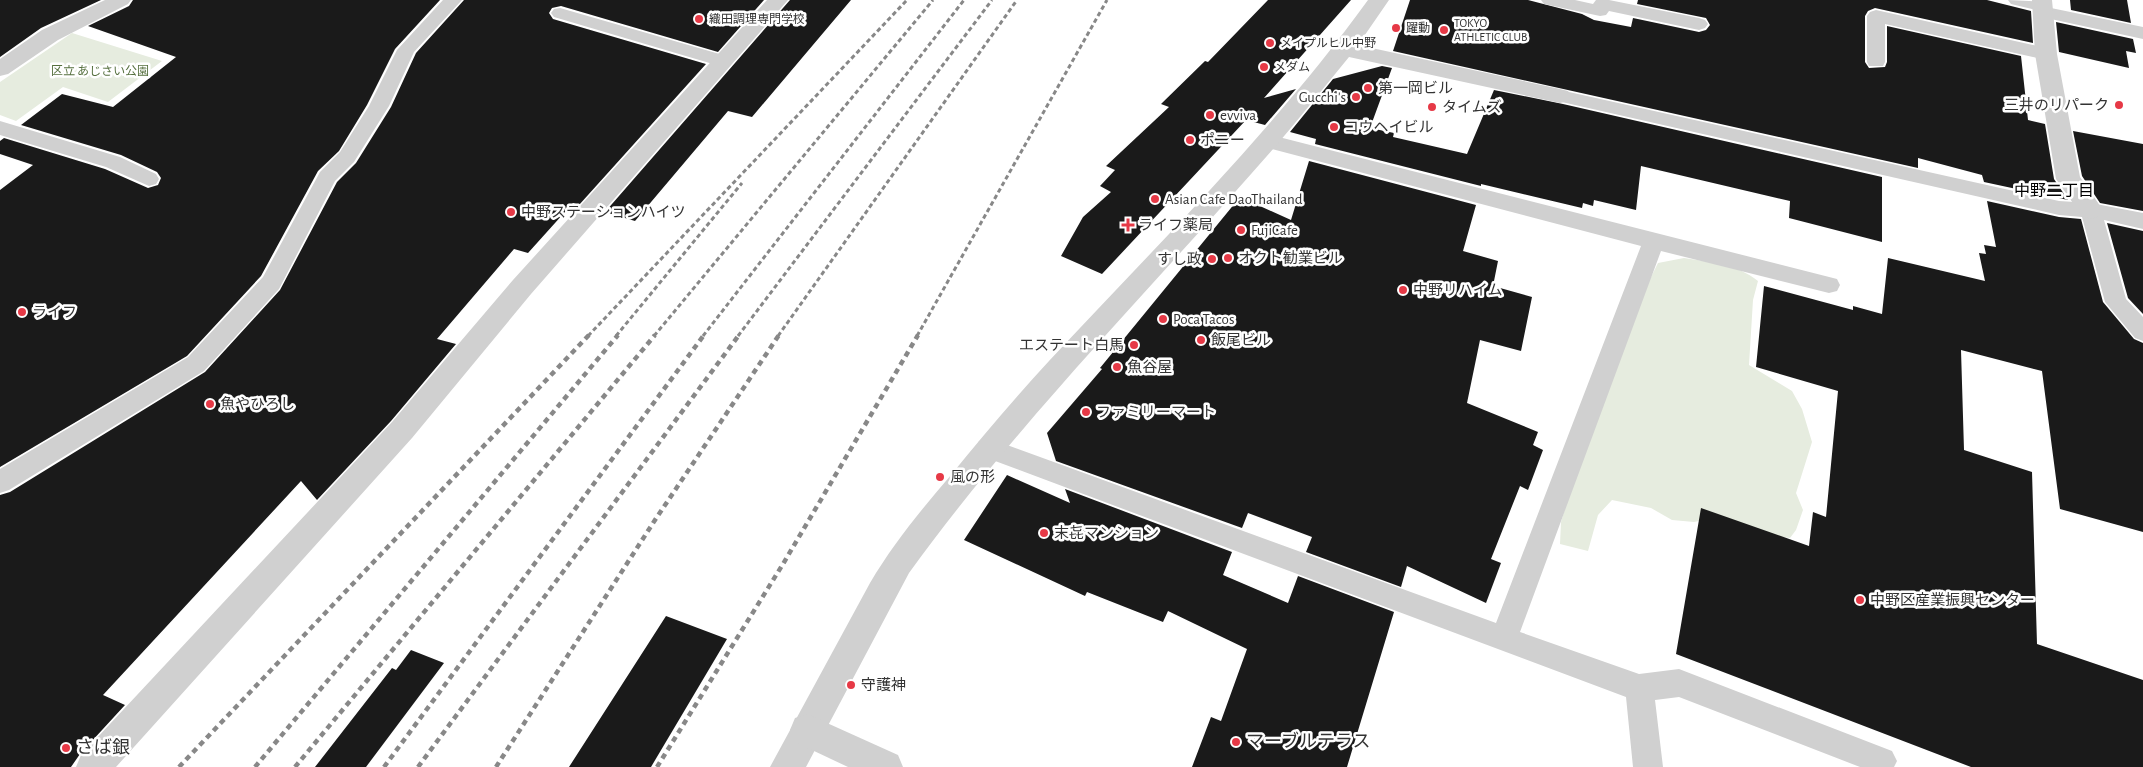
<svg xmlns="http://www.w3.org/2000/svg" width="2143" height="767" font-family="'Alegreya Sans','Noto Sans JP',sans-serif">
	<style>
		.green { fill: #e6ecdf }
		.building { fill: #1a1a1a }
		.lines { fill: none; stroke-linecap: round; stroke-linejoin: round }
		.service { fill: #d0d0d0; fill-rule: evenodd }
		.minor { fill: #d0d0d0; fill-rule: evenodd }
		.tertiary { fill: #d0d0d0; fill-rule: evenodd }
		.rail-far1 { stroke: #888; stroke-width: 3; stroke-dasharray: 4.5 3; stroke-linecap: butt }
		.rail { stroke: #888; stroke-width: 4.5; stroke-dasharray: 5.5 4.5; stroke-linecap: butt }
		.poi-dot { fill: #e63946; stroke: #fff; stroke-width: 2 }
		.labels { text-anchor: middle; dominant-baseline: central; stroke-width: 5; stroke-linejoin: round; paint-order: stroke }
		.far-poi-label { font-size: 12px; fill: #333; stroke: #fff; text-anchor: start }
		.far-park-label { font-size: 12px; fill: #56703f; stroke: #fff }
		.poi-label { font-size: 15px; fill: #333; stroke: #fff; text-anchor: start }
		.neighbourhood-label { font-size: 16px; fill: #000; stroke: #fff }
		.near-poi-label { font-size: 18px; fill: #333; stroke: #fff; text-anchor: start }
	</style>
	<rect width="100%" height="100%" fill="#fff"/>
	<!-- green -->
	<path class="green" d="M72 33 162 61 108 102 63 87 16 121 0 115V82Z
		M1684 258C1710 262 1737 264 1758 281L1753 300 1749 365 1792 391 1802 409 1812 442 1796 493 1803 510 1796 530 1790 538 1752 533 1713 518 1694 522 1672 520 1651 508 1612 500 1598 515 1588 551 1560 544 1561 522 1573 483 1646 287 1658 263Z"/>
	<!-- building -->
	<path class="building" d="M0 0H101L41 28 0 57Z
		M133 0H440L395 49 367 105 339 151 318 171 261 276 187 356 0 467V190L33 165 0 154V141L4 138 105 169 148 188 158 185 161 178 157 172 121 155 21 125 62 94 113 107 176 57 88 26 129 6Z
		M464 0H764L718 52 561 6 552 8 549 13 553 19 706 64 579 205 573 203 528 253 514 249 437 339 456 344 391 421 317 500 301 481 103 695 125 705 80 754 71 767H0V495L10 492 205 372 280 290 337 182 356 163 391 107 416 53Z
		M790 0H851L752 117 728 111 635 221 605 212Z
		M1268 0H1351L1264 98 1296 89 1265 125 1246 120 1102 274 1061 256 1083 217 1111 192 1100 186 1115 170 1106 166 1169 107 1161 104 1205 61 1208 62Z
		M1410 0H1528L1582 14 1594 20 1631 27 1633 18 1699 32 1706 30 1710 25 1706 18 1637 4 1638 0H1987L2031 11 2033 43 1875 8 1868 11 1865 16V62L1869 68 1885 67 1887 62V26L2021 56 2028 120 2045 124 2054 179 2068 200 1984 182 1982 175 1918 158V168L1393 51Z
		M2070 0H2127L2131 23 2071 10Z
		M2056 22 2133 39 2136 53 2126 51 2129 68 2059 52Z
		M1382 66 1392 68 1370 128 1394 133 1393 137 1467 154 1494 90 1563 104 1882 177V242L1789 218 1790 201 1641 166 1636 210 1594 200 1593 206 1583 203 1582 208 1481 184V186L1315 144 1316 139 1290 132 1333 79Z
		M2073 131 2143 144V211L2100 203 2082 176Z
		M1309 161 1476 205 1463 251 1498 261 1493 286 1532 297 1521 351 1480 340 1467 403 1538 432 1533 445 1543 450 1528 490 1520 486 1491 559 1501 563 1486 603 1407 566 1401 587 1306 552 1312 537 1248 513 1242 528 1056 461 1047 433 1102 369 1100 368 1240 197 1291 220Z
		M1987 201 2059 217 2081 219 2103 302 2134 339 2143 343V532L2060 509 2042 371 1961 350 1964 450 2032 472 2037 644 2143 680V767H1971L1676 654 1701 508 1809 546 1813 512 1826 517 1838 391 1756 367 1764 286 1853 310V306L1882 314 1888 258 1985 281 1979 253 1986 254 1984 245 1996 247Z
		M2107 223 2143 231V314L2128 298Z
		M1007 475 1070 503 1065 489 1232 552 1223 575 1288 603 1298 576 1394 612 1347 767H1192L1211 717 1221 721 1247 649 1168 611 1163 622 1087 592 1085 596 964 540Z
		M666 616 727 639 651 767H569Z
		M411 650 444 663 366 767H315L392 668 396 670Z"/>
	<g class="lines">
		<!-- service -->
		<path class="service" d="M443 0H462L414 52 389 106 354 162 335 181 279 289 204 371 9 490 0 493V469L188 357 263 277 320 172 340 152 369 106 397 50Z
			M1541 0H1575L1593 4 1596 0H1609L1699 18 1705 20 1708 24 1705 28 1699 30 1609 11 1606 15 1600 16 1544 4Z
			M2008 0 2049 2 2052 6 2051 8 2143 27V39L2037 16 2034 12 2036 10 2011 4Z
			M560 8 730 57 732 61 730 65 723 67 554 17 551 13 554 9Z
			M1876 10 2046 48 2053 50 2055 54 2053 58 2046 60 1885 24V62L1883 66H1869L1867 62V16L1870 12Z
			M1560 90 2059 201 2091 203 2143 213V229L2104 220 2126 299 2143 317V341L2135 338 2105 302 2082 217 2059 215 1553 100 1550 96 1553 92Z
			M0 121 120 157 156 174 159 179 156 184 149 186 106 167 0 135Z
			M1267 134 1837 279 1840 285 1837 291 1829 293 1661 251 1520 632 1639 674 1679 669 1892 751 1897 761 1894 767H1860L1679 697 1655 700 1663 767H1633L1626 697 979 455 976 448 979 441 988 438 1496 623 1641 246 1260 146 1257 141 1260 136Z"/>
		<!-- minor -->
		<path class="minor" d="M105 0H131L128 4 58 40 8 74 0 76V59L42 30Z
			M767 0H788L531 294 412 438 116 767H76L81 755 392 422 513 280Z
			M1368 0H1389L1358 45 1560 89 1568 91 1571 96 1568 101 1560 103 1349 57C1324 87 1300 118 1274 148 1152 288 1019 421 909 573L806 767H770L870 583C893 544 921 510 951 475 983 436 1015 398 1049 361 1158 244 1274 130 1368 0Z
			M2032 0H2052L2057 54 2080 177 2103 210 2100 216 2091 219 2082 216 2056 179 2035 54Z"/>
		<!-- tertiary -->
		<path class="tertiary" d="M807 714 898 755 903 767H848L795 742 790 730 795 718Z"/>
		<!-- rail-far1 -->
		<path class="rail-far1" d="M588 336 907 0
			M616 336 742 183
			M654 336 933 0
			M703 336 964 0
			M738 336 992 0
			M778 336 1017 0
			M917 336 1107 0"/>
		<!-- rail -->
		<path class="rail" d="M179 767 589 335
			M255 767 618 335
			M295 767 655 335
			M384 767 704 335
			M418 767 739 335
			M496 767 655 520 779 335
			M657 767 783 564 918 335"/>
	</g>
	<!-- markers -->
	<g class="poi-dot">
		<circle cx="699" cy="19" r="5"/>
		<circle cx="1396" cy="28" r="5"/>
		<circle cx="1444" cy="30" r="5"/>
		<circle cx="1270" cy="43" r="5"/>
		<circle cx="1264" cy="67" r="5"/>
		<circle cx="1368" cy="88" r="5"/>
		<circle cx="1356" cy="97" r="5"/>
		<circle cx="2119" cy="105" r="5"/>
		<circle cx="1432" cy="107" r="5"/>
		<circle cx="1210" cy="115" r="5"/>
		<circle cx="1334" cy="127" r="5"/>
		<circle cx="1190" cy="140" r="5"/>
		<circle cx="1155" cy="199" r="5"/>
		<circle cx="511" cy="212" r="5"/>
		<path d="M1125.5 217.5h5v5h5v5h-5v5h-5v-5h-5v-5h5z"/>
		<circle cx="1241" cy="230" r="5"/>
		<circle cx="1228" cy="258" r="5"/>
		<circle cx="1212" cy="259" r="5"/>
		<circle cx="1403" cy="290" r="5"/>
		<circle cx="22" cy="312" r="5"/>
		<circle cx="1163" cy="319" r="5"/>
		<circle cx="1201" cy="340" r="5"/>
		<circle cx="1134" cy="345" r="5"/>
		<circle cx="1117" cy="367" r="5"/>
		<circle cx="210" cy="404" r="5"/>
		<circle cx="1086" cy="412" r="5"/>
		<circle cx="940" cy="477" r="5"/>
		<circle cx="1044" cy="533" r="5"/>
		<circle cx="1860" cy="600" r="5"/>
		<circle cx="851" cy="685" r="5"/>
		<circle cx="1236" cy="742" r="5"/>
		<circle cx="66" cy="748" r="5"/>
	</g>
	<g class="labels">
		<!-- far-poi labels -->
		<g class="far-poi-label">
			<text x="709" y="19">織田調理専門学校</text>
			<text x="1454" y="23">TOKYO<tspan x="1454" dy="14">ATHLETIC CLUB</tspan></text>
			<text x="1406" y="28">躍動</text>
			<text x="1280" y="43">メイプルヒル中野</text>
			<text x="1274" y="67">メダム</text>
		</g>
		<!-- far-park labels -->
		<g class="far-park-label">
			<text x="100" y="71">区立 あじさい公園</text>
		</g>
		<!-- poi labels -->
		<g class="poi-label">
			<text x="1378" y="88">第一岡ビル</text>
			<text x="1346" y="97" text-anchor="end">Gucchi's</text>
			<text x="2109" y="105" text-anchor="end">三井のリパーク</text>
			<text x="1442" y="107">タイムズ</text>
			<text x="1220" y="115">evviva</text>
			<text x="1344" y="127">コウヘイビル</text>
			<text x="1200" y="140">ポニー</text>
			<text x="1165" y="199">Asian Cafe DaoThailand</text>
			<text x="521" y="212">中野ステーションハイツ</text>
			<text x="1138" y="225">ライフ薬局</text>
			<text x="1251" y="230">FujiCafe</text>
			<text x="1238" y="258">オクト勧業ビル</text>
			<text x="1202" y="259" text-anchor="end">すし政</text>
			<text x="1413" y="290">中野リハイム</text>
			<text x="32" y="312">ライフ</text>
			<text x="1173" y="319">Poca Tacos</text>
			<text x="1211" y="340">飯尾ビル</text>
			<text x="1124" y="345" text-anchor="end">エステート白馬</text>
			<text x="1127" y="367">魚谷屋</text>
			<text x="220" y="404">魚やひろし</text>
			<text x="1096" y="412">ファミリーマート</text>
			<text x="950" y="477">風の形</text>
			<text x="1054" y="533">末㐂マンション</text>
			<text x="1870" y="600">中野区産業振興センター</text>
			<text x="861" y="685">守護神</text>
		</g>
		<!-- neighbourhood labels -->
		<g class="neighbourhood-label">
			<text x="2054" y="191">中野二丁目</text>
		</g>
		<!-- near-poi labels -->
		<g class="near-poi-label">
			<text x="1246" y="742">マーブルテラス</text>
			<text x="76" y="748">さば銀</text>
		</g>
	</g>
</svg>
